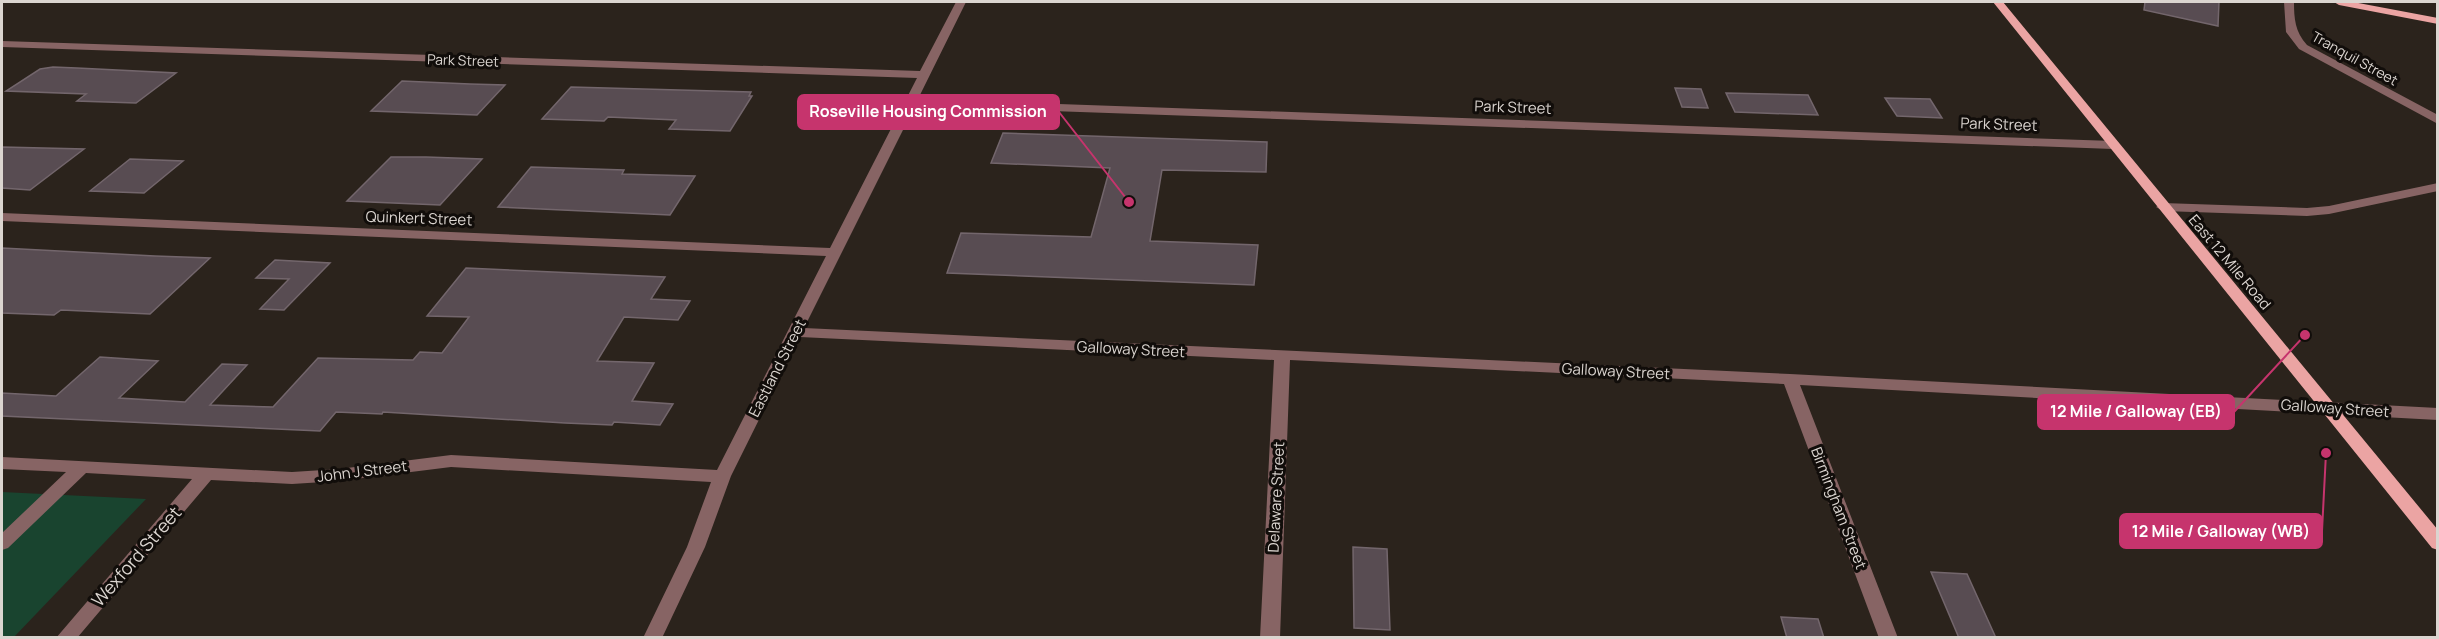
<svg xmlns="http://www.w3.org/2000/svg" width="2439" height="639" font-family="Manrope,sans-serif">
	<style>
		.green { fill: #19442f }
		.building { fill: #584c52; stroke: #73666c; stroke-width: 1.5 }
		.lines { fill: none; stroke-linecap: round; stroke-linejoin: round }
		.minor { fill: #876464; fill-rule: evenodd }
		.major { fill: #eba4a3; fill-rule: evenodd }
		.labels { text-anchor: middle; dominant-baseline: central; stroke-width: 6; stroke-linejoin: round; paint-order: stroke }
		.far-street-label { font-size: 14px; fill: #dbd5d0; stroke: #110d0a }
		.street-label { font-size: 15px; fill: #dbd5d0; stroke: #110d0a }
		.near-street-label { font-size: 18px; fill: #dbd5d0; stroke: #110d0a }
		.leader { fill: none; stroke: #c6346d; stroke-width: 2 }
		.callout-dot { fill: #c6346d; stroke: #110d0a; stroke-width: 2 }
		.callout { fill: #c6346d; stroke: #c6346d; stroke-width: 2 }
		.callout-label { font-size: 16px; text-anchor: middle; font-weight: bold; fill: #fff }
	</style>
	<rect width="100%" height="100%" fill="#2b231c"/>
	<!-- green -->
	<path class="green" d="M2 492 146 499 14 637H2Z"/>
	<!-- building -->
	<path class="building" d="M2145 2H2219L2218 26 2144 10Z
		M53 67 77 68 176 73 136 103 77 101 86 94 6 91 40 69Z
		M402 81 470 84 505 85 477 115 371 111Z
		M571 87 751 92 749 96H752L730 131 669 129 676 120 608 117 604 121 542 119Z
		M1675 88 1701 89 1708 108 1682 107Z
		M1726 93 1808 95 1818 115 1735 112Z
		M1885 98 1930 99 1942 118 1897 116Z
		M1003 133 1267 142 1266 172 1162 170 1150 241 1258 245 1254 285 947 273 961 233 1091 237 1110 168 991 163Z
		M2 147 84 149 30 190 2 188Z
		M391 157H426L482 159 440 205 347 201Z
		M130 159 183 161 144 193 90 191Z
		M531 167 624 170 622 174 695 176 670 215 498 207Z
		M2 248 155 256 210 258 150 314 61 310 54 315 2 313Z
		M275 260 330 263 284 310 260 309 289 279 256 278Z
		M466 268 665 277 651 299 690 301 678 320 624 317 597 361 654 363 632 401 673 404 660 425 614 422 612 425 565 423 383 412 382 414 336 412 320 431 2 416V393L56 396 100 357 158 361 119 398 185 402 222 364 247 365 210 405 273 407 318 358 413 360 420 352 442 353 469 317 427 316Z
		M1353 547 1387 549 1390 630 1354 628Z
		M1931 572 1967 574 1996 638H1959Z
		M1781 617 1818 619 1824 638H1787Z"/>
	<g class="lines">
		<!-- minor -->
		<path class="minor" d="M956 2H966L918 99 2113 141 2119 145 2113 149 915 106 804 328 1790 374 2438 408V420L1800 385 1898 638H1879L1784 384 1290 360 1280 638H1260L1274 360 800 337 731 476 705 547 662 638H643L687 547 711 482 451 467 339 481 292 484 211 480 77 638H56L192 479 86 473 8 548 2 550V533L66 472 2 469V457L292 472 339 469 451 455 717 470 826 256 2 221V213L830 248 917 78 2 47V41L920 71Z
			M2284 2H2294C2294 18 2295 32 2307 45L2438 115V124L2299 49 2286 32Z
			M2438 183V191L2329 214 2307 216 2163 211 2156 207 2163 203 2307 208 2329 206Z"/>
		<!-- major -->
		<path class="major" d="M1993 2H2003L2438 530V550L2432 548Z
			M2334 2H2353L2438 18V24L2339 5Z"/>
	</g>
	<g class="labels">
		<!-- far-street labels -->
		<g class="far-street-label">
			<text transform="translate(2355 58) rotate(29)">Tranquil Street</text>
			<text transform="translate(463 60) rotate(2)">Park Street</text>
		</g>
		<!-- street labels -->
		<g class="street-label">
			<text transform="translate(1513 107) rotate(2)">Park Street</text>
			<text transform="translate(1999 124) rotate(2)">Park Street</text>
			<text transform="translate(419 218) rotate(2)">Quinkert Street</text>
			<text transform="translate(2230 262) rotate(50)">East 12 Mile Road</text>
			<text transform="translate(1131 349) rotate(3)">Galloway Street</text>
			<text transform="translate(777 368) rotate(-63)">Eastland Street</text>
			<text transform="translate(1616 371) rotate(3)">Galloway Street</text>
			<text transform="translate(2335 408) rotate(4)">Galloway Street</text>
			<text transform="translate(362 471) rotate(-7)">John J Street</text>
			<text transform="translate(1276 497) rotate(-87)">Delaware Street</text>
			<text transform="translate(1839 508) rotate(69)">Birmingham Street</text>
		</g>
		<!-- near-street labels -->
		<g class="near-street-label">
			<text transform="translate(136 556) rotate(-49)">Wexford Street</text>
		</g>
	</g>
	<!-- callouts -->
	<path class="leader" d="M1129 202L1059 112M2305 335L2234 412M2326 453L2322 531"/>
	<g class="callout-dot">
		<circle cx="1129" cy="202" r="6"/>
		<circle cx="2305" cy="335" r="6"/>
		<circle cx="2326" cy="453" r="6"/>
	</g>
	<g class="callout">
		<rect x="798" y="95" width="261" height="34" rx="6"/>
		<rect x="2038" y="395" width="196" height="34" rx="6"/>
		<rect x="2120" y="514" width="202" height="34" rx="6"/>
	</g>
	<g class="callout-label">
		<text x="928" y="117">Roseville Housing Commission</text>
		<text x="2136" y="417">12 Mile / Galloway (EB)</text>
		<text x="2221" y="537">12 Mile / Galloway (WB)</text>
	</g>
	<!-- border -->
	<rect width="2439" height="639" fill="none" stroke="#dbd5d0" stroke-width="6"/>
</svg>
